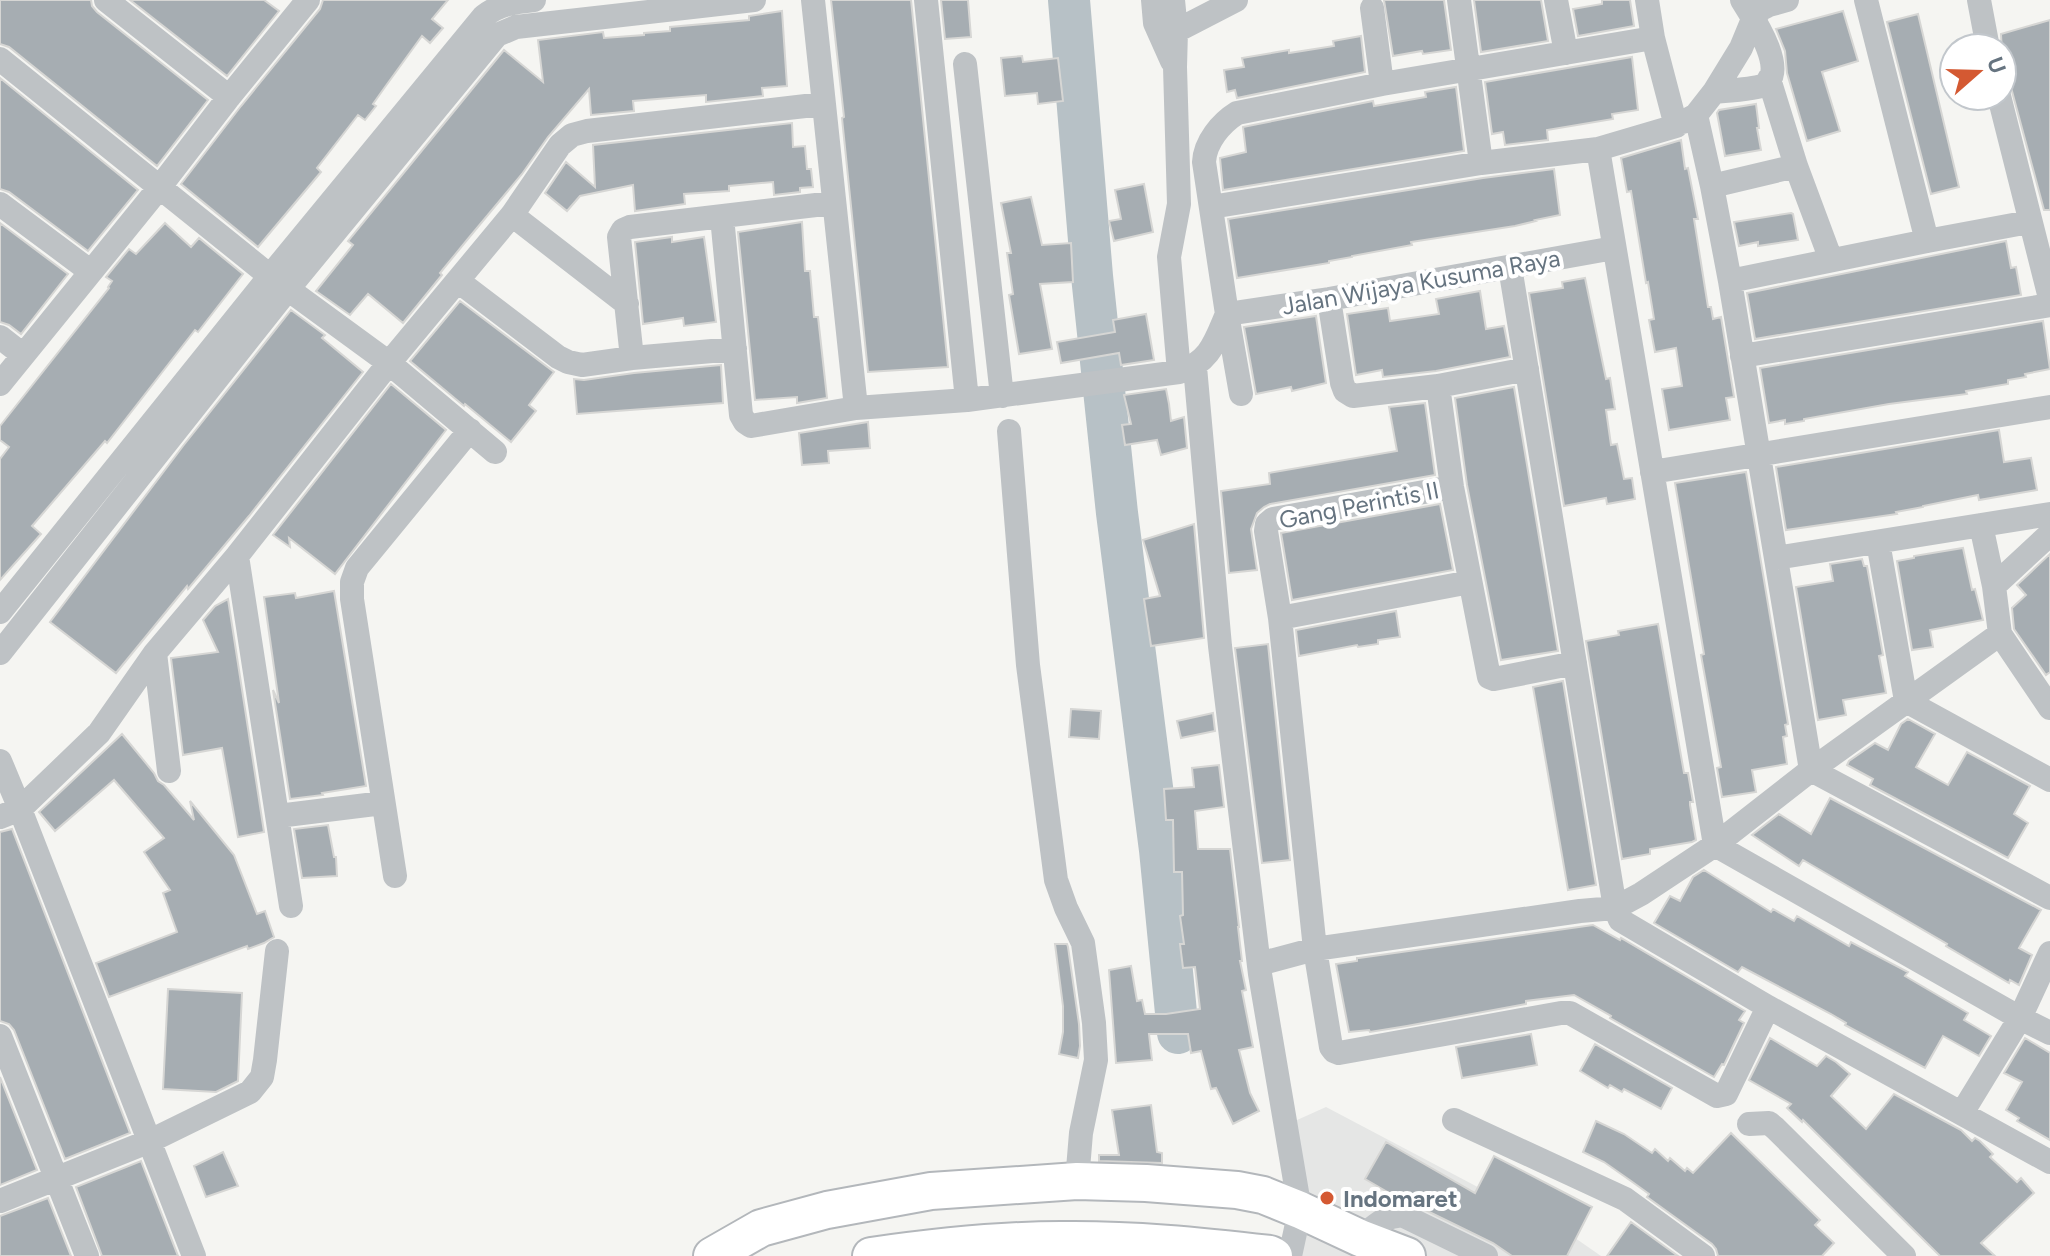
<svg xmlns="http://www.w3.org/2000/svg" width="2050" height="1256" font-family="Figtree,sans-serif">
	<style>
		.built { fill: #e5e6e5 }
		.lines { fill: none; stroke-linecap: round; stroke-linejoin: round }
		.river { stroke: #b7c1c6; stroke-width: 42 }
		.building { fill: #a6adb2; stroke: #d6d6d4; stroke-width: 2 }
		.secondary-casing { stroke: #b3b7bb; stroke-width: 40 }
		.street { stroke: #bec2c5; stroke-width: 24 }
		.secondary { stroke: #fff; stroke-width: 36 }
		.poi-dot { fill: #d45932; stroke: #fff; stroke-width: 3 }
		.labels { text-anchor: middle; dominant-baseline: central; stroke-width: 8; stroke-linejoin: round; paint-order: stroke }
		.street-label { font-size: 24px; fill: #667480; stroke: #fff }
		.poi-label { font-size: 24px; font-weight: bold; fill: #667480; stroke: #fff; text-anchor: start }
	</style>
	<rect width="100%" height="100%" fill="#f5f5f2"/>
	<!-- built -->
	<path class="built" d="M1326 1107 1578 1240 1601 1256H1297L1286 1125Z"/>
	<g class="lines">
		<!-- river -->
		<path class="river" d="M1069 0 1092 276 1117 513 1160 850 1178 1033"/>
	</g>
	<!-- building -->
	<path class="building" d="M0 0H91L92 6 97 12 208 100 157 166 9 47 0 44Z
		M130 0H264L279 11 227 76Z
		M323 0H448L432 19 443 28 430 43 422 36 385 87 373 104 376 106 365 120 358 115 317 168 321 172 258 247 181 184 241 106 320 9Z
		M831 0H911L948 367 868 372 842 118 844 117Z
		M941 0H968L971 37 945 39Z
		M1384 0H1444L1451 50 1423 54 1422 51 1393 56Z
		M1474 0H1541L1548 41 1481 52Z
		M1602 0H1630L1634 26 1578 36 1573 9 1602 4Z
		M782 11 787 86 762 88 763 96 706 102V95L633 101 634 111 591 115 589 89 548 137 522 174 467 240 440 273 442 275 403 323 368 294 350 315 316 291 353 245 348 241 504 50 543 82 538 40 603 32 604 38 644 35V33L670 31V27L749 20V16Z
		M1843 11 1858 61 1822 72 1840 131 1807 141 1787 73 1785 51 1776 29Z
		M1918 14 1959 187 1931 194 1887 22Z
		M2050 20V210H2044L2002 54 2001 34Z
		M1361 36 1365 72 1237 98 1235 90 1227 92 1224 70 1244 67 1242 58 1289 50V53L1334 46 1333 41Z
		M1022 56 1023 62 1058 58 1063 101 1038 104 1037 93 1005 96 1001 58Z
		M1632 57 1638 110 1612 114 1613 119 1547 130 1548 140 1505 145 1503 132 1492 134 1485 82Z
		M0 78 138 190 88 251 9 192 0 189Z
		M1456 87 1464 151 1223 190 1220 158 1246 152 1243 127 1373 101 1374 106 1426 97 1425 92Z
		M1756 104 1759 128H1757L1761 150 1725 156 1717 113 1719 110Z
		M792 123 793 147 805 146 807 169H811L813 187 800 188V192L774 195 773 182 729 186V191L684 194 685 204 635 211 633 185 580 196 567 211 545 193 566 162 595 187 593 145Z
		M1681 140 1685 169 1688 168 1698 219H1694L1708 307H1711L1713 319 1721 317 1734 397 1726 398 1730 420 1669 430 1662 389 1682 386 1676 348 1655 352 1649 320 1654 319 1648 282 1646 283 1631 191 1627 192 1621 158Z
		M1554 169 1560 215 1535 220 1536 221 1515 226 1411 242 1412 245 1352 256V257L1329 261V263L1237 278 1228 219 1483 178Z
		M1144 184 1153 232 1114 241 1109 221 1121 219 1115 190Z
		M1031 197 1042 245 1071 243 1073 282 1040 284 1052 349 1019 354 1009 295 1013 294 1007 253H1011L1001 203Z
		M1791 213 1793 214 1798 240 1758 246V242L1739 246 1734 222Z
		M802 222 805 271H810L814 317H818L827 398 797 403V397L755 400 738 232Z
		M0 223 68 274 21 334 9 325 0 322Z
		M165 223 191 247 199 238 243 274 198 332 195 330 107 443 105 441 32 526 41 534 0 580V459L9 447 0 440V426L109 288 108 287 112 281 106 277 129 249 136 254Z
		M672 237V242L704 237 716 322 684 326 683 318 643 324 635 242Z
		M2006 241 2011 268 2016 267 2021 295 1755 339 1747 293Z
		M1585 278 1606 379 1610 378 1615 409 1606 410 1611 445 1617 444 1624 479 1632 478 1635 499 1607 504 1606 498 1564 506 1529 293 1563 288 1562 282Z
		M1480 291 1486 329 1504 326 1510 357 1436 371 1383 377 1382 370 1356 375 1347 314 1388 308 1390 321 1439 314 1436 299Z
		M460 301 554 372 529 405 536 411 511 442 465 404 464 406 410 361Z
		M291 310 325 335 322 338 363 372 249 516 188 589 187 586 116 673 50 622 183 446Z
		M1146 314 1154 360 1121 365 1119 353 1061 363 1057 342 1115 332 1113 320Z
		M1316 316 1326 383 1292 391 1291 387 1256 394 1244 327Z
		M2043 321 2050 369 2025 374 2026 377 2008 380V384L1966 391 1967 394 1889 404 1804 419V421L1785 424V420L1769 423 1760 368Z
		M721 365 723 403 577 414 574 379 584 380 634 373Z
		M391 384 446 430 335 574 289 538 290 547 273 535Z
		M1514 387 1558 651 1501 660 1467 485 1455 398Z
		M1166 389 1169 404 1171 421 1184 417 1187 448 1161 455 1157 440 1125 445 1122 425 1131 424 1124 395Z
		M1425 403 1435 475 1270 504 1264 507 1257 513 1251 529 1257 570 1229 573 1221 491 1270 484 1269 473 1397 451 1389 407Z
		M868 422 870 448 828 451 829 463 802 465 799 433Z
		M1999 430 2004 462 2031 458 2037 490 1979 500 1978 495 1923 506V507L1896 512 1897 514 1786 530 1776 467Z
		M1746 472 1788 724 1785 725 1787 736 1783 737 1787 764 1752 770 1756 792 1722 797 1717 768 1721 767 1701 655 1704 654 1675 483Z
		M1440 504 1453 570 1292 600 1281 533Z
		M1194 524 1204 638 1151 646 1144 599 1160 596 1143 540Z
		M1963 548 1972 590 1975 589 1983 620 1930 630 1933 647 1912 650 1897 561 1914 558V556Z
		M2050 554V672L2046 675 2014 629 2012 608 2026 595 2017 585Z
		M1862 559 1864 566H1867L1883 655 1879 656 1886 693 1843 700 1846 715 1818 720 1796 587 1833 581 1830 564Z
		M334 591 366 786 322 793 323 795 290 799 273 690 279 703 264 597 295 593 296 598Z
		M228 599 264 832 238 837 222 748 183 755 171 658 218 652 203 620 215 606Z
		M1396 611 1400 637 1378 640V644L1358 647 1357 645 1299 656 1296 630Z
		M1658 624 1684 773H1688L1693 802H1690V805L1696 840 1692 842 1650 849V854L1622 859 1586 641 1619 635 1618 631Z
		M1268 644 1290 860 1262 863 1235 648Z
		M1563 681 1596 885 1568 890 1533 687Z
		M1071 709 1101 711 1099 739 1069 737Z
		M1213 713 1215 731 1181 738 1177 721Z
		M1908 719 1935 734 1916 767 1948 785 1967 752 2030 786 2014 814 2028 823 2008 858 1870 785 1873 779 1847 765 1849 761 1875 743 1888 750 1901 724Z
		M122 734 154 773 158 781 164 785 194 820 190 801 234 855 257 914 265 911 274 937 264 943 248 949 247 946 109 997 96 963 177 932 163 893 170 890 144 852 164 838 114 780 55 831 39 812Z
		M1219 765 1224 807 1195 811 1198 849H1230L1239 927H1238L1242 961H1240L1246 990 1242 991 1253 1047 1239 1050 1250 1093 1259 1111 1233 1124 1216 1088 1211 1089 1201 1051 1191 1053 1188 1034H1149L1152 1060 1116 1063 1109 970 1131 966 1137 1001 1142 1000 1145 1014H1166L1200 1009 1195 967 1183 968 1180 944H1184L1180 916 1183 915 1182 872H1174L1173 820H1166L1164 789 1194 787 1192 768Z
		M1830 798 2041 910 2019 948 2032 955 2019 985 2010 980 2009 983 1946 946 1947 944 1803 860 1799 866 1752 835 1779 814 1811 834Z
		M328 825 334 857H336L337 876 302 878 294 829Z
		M12 829 130 1133 65 1159 14 1030 9 1024 0 1021V832Z
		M1704 870 1771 912 1773 909 1794 921 1797 916 1849 946 1851 942 1908 972 1905 976 1968 1013 1964 1020 1991 1036 1979 1056 1943 1036 1925 1068 1845 1025 1846 1023 1831 1014 1742 967 1738 972 1654 923 1670 896 1680 901 1693 877Z
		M1593 925 1620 940 1621 938 1745 1011 1739 1020 1744 1023 1724 1065 1722 1064 1714 1077 1610 1018 1611 1016 1574 995 1526 1001V1004L1407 1026 1370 1032 1369 1030 1349 1032 1336 964 1357 961V958H1359Z
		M1055 944H1067L1068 947 1079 1024 1080 1046 1078 1058 1059 1054 1063 1032V1006Z
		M168 989 242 993 238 1081 216 1092 163 1089Z
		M1531 1034 1537 1065 1462 1078 1456 1047Z
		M1770 1038 1817 1066 1826 1056 1836 1062 1850 1074 1831 1096 1866 1129 1894 1094 1961 1130 1972 1141 1975 1138 1980 1141 1993 1154 1990 1157 2017 1182 2021 1178 2034 1193 1981 1243 1995 1256H1940L1803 1120 1802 1122 1787 1108 1791 1104 1749 1080Z
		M2025 1038 2050 1053V1140L2017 1121 2019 1118 2006 1110 2022 1082 2004 1073Z
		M1595 1044 1672 1088 1661 1109 1624 1089 1622 1092 1610 1085 1608 1088 1580 1071Z
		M0 1077 37 1170 0 1185Z
		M1151 1105 1157 1152 1162 1153V1163L1099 1161V1155H1119L1112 1110Z
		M1596 1121 1624 1134 1652 1153 1655 1149 1668 1161 1670 1158 1685 1171 1687 1168 1693 1173 1731 1133 1820 1220 1815 1225 1834 1243 1822 1256H1718L1716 1249 1712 1244 1647 1197 1649 1194 1631 1181 1604 1162 1583 1152Z
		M1386 1142 1475 1193 1494 1156 1592 1207 1567 1256H1512L1493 1243 1411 1203 1403 1201 1365 1179Z
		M223 1152 238 1186 206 1197 194 1166Z
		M141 1161 178 1256H102L76 1187Z
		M48 1198 71 1256H0V1216Z
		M1631 1222 1678 1256H1607Z"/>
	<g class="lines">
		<!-- secondary casing -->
		<g class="secondary-casing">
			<path id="secondary" d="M712 1256 761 1228 827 1210 931 1191 1077 1181 1146 1183 1237 1190 1263 1195 1300 1210 1360 1238 1407 1256
				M871 1256C934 1247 997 1240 1061 1240 1131 1239 1201 1246 1270 1254L1274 1256"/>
		</g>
		<!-- street -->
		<path class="street" d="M106 0 229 97
			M813 0 856 408
			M926 0 967 400
			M1153 0 1155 23 1172 61
			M1173 0 1176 31 1175 67 1179 204 1169 257 1179 372
			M1459 0 1481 163
			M1556 0 1566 53
			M1866 0 1927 241
			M1979 0 1988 48
			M1372 8 1382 84
			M1176 31 1236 0
			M0 59 270 276 389 363 495 452
			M965 64 1002 396
			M1769 79 1796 166 1831 260
			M1714 92 1741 48 1753 19 1761 9 1769 5 1787 0
			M1999 96 2050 298
			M1696 115 1712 186 1730 281 1811 770 2050 898
			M1683 122 1696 115 1714 92C1724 91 1757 89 1764 85 1789 70 1751 15 1742 0
			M1598 149 1715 845 2020 1018 2050 1033
			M1712 186 1796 166
			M0 204 90 271
			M1211 207 1481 163 1598 149 1676 126 1653 38 1647 0
			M512 215 627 304
			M722 217 741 415 745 422 751 426 856 408 967 400 1179 372C1210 362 1215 342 1227 314L1329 299 1614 248
			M1510 267 1615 908 1620 920 1768 1007 2050 1162
			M458 281 558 357 568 362 582 365 632 358 735 349
			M1730 281 1927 241 2029 222
			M1329 299 1342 383 1345 391 1353 396 1438 386 1527 369
			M0 337 23 355
			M1742 356 2050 305
			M632 358 619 237 623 230 630 227 833 203
			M1195 367 1220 646 1260 974 1300 1210 1290 1256
			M0 384 159 188 229 97 308 0
			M1438 386 1452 487 1489 677 1494 679 1575 663
			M1241 394 1227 314 1204 162C1205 142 1221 123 1237 113L1382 84 1653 38
			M1009 431 1028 665 1056 880 1066 908 1083 943 1094 1023 1096 1060 1081 1133 1077 1181
			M1652 472 2050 407
			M1452 487 1273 519 1267 524 1266 531 1280 618 1315 949 1331 1047 1334 1051 1339 1053 1561 1013H1570L1717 1096 1726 1094 1768 1007
			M1981 525 1994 586 2000 634 2050 708
			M1878 542 1906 701 2050 780
			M237 556 291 906
			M1776 558 2050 514
			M1994 586 2050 534
			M0 612 270 276 484 16C500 4 515 2 534 0
			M1280 618 1470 582
			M0 653 288 289 497 35 516 27 754 0
			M155 653 169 771
			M0 761 20 809 194 1256
			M278 816 383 803
			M0 817 20 809 99 733 155 653 237 556 389 363 512 215 560 145 572 135 587 131 823 104
			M395 876 352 599V582L357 568 470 430
			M1259 964 1315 949 1580 911 1615 908 1641 894 1715 845 1811 770 2000 634
			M0 1036 87 1256
			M1962 1113 2020 1018 2050 953
			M1454 1120 1625 1199 1703 1256
			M1749 1124 1769 1123 1775 1128 1904 1256
			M0 1201 150 1141 250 1092 262 1077 265 1060 277 951
			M1360 1238C1373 1228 1387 1213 1404 1216L1486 1256"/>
		<!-- secondary -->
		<use href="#secondary" class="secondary"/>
	</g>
	<!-- markers -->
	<circle class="poi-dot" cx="1327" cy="1198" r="8"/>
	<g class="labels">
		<!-- street labels -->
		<g class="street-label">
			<text transform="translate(1421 282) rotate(-10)">Jalan Wijaya Kusuma Raya</text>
			<text transform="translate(1359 505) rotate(-11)">Gang Perintis II</text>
		</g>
		<!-- poi labels -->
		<g class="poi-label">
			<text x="1343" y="1198">Indomaret</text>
		</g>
	</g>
	<!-- north arrow -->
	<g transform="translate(1978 72) rotate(70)"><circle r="38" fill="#ffffff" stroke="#c2c7cc" stroke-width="2"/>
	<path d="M0-6L14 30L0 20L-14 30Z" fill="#d45932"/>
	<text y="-12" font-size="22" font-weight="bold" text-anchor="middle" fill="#667480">U</text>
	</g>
</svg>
